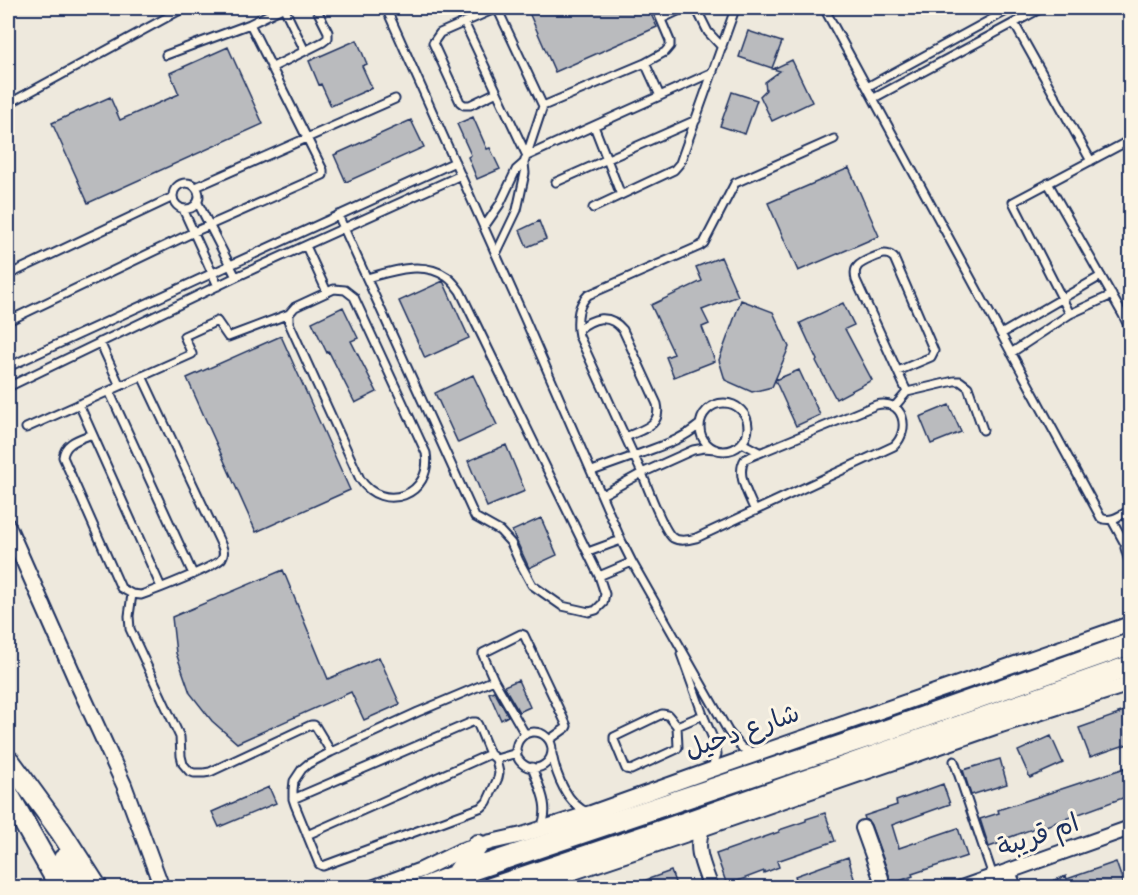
<svg xmlns="http://www.w3.org/2000/svg" width="1138" height="895" font-family="Caveat,'Playpen Sans Arabic',sans-serif">
	<style>
		.building { fill: #babbbe; stroke: #1b2f5e; stroke-width: 1.5 }
		.lines { fill: none; stroke-linecap: round; stroke-linejoin: round }
		.lane-casing { stroke: #1b2f5e; stroke-width: 11 }
		.street-casing { stroke: #1b2f5e; stroke-width: 18 }
		.secondary-casing { stroke: #1b2f5e; stroke-width: 24 }
		.lane { stroke: #fcf5e5; stroke-width: 7 }
		.street { stroke: #fcf5e5; stroke-width: 14 }
		.secondary { stroke: #fcf5e5; stroke-width: 20 }
		.labels { text-anchor: middle; dominant-baseline: central; stroke-width: 6; stroke-linejoin: round; paint-order: stroke }
		.street-label { font-size: 26px; fill: #1b2f5e; stroke: #fcf5e5 }
	</style>
	<rect width="100%" height="100%" fill="#eee9dd"/>
	<filter id="ink" filterUnits="userSpaceOnUse"><feTurbulence type="fractalNoise" baseFrequency=".0167" numOctaves="2"/><feDisplacementMap in="SourceGraphic" scale="12" xChannelSelector="R" yChannelSelector="G"/><feConvolveMatrix kernelMatrix="1 2 1 2 8 2 1 2 1" color-interpolation-filters="sRGB"/></filter>
	<g filter="url(#ink)">
		<!-- building -->
		<path class="building" d="M527 8H648L657 27 555 72Z
			M748 31 782 42 772 68 739 57Z
			M357 40 367 64 362 66 372 88 331 106 321 84 319 85 309 61Z
			M228 47 263 124 88 203 52 123 110 97 120 120 179 94 170 73Z
			M792 60 812 102 772 121 760 96 766 90 765 82 780 71 773 69Z
			M732 92 757 100 745 134 720 126Z
			M473 117 487 149 490 148 500 169 477 179 468 157 471 155 457 124Z
			M411 120 424 147 346 182 334 155Z
			M849 168 879 236 798 271 768 203Z
			M539 221 546 239 527 247 520 230Z
			M721 257 738 296 702 310 709 324 702 327 715 361 674 377 666 357 674 354 651 305 702 281 696 267Z
			M443 281 469 338 425 358 399 301Z
			M741 300 773 312 789 347 772 387 752 392 725 380 719 360Z
			M843 303 854 325 845 329 872 380 836 399 816 361 817 360 800 323Z
			M343 307 358 338 351 341 377 392 355 403 329 352 327 353 312 322Z
			M281 336 350 490 256 532 187 378Z
			M799 370 820 415 796 426 775 380Z
			M473 375 497 425 458 443 435 393Z
			M949 405 961 432 931 444 920 417Z
			M506 445 525 491 487 507 468 461Z
			M541 518 557 555 529 568 512 531Z
			M283 570 328 679 379 657 400 704 364 720 351 692 237 743 212 721 190 693 176 653 172 617Z
			M518 680 530 707 519 712 504 686Z
			M494 691 508 716 501 720 489 693Z
			M1131 709V743L1090 757 1079 728 1119 714 1118 713Z
			M1051 736 1063 763 1030 778 1018 751Z
			M1000 759 1007 784 971 795 963 770Z
			M1131 766V795L1035 830V828L1005 839 1006 841 989 847 980 819 999 813 998 810Z
			M943 784 950 804 892 825 899 848 958 828 967 856 912 874 913 876 889 885V875L871 825 869 822 865 819 864 816 897 805 896 801Z
			M269 787 276 803 219 827 212 812Z
			M825 813 835 841 777 861 779 867 764 873V871L727 885 716 854 779 832V830L806 821V819Z
			M848 857 855 882 838 888H799L795 876Z
			M1116 862 1125 888H1038V886L1066 876 1067 879Z
			M671 871 677 888H629V886Z"/>
		<g class="lines">
			<!-- lane casing -->
			<g class="lane-casing">
				<path id="lane" d="M284 8 305 51
					M386 8 524 317 621 540 632 562 728 731 742 748 755 753
					M696 8 708 32 722 47
					M824 8 1101 518C1111 523 1121 515 1130 510
					M661 19 684 8
					M464 22 527 156 713 72
					M1014 23 1091 161
					M166 55 250 24 282 8
					M645 63 660 96
					M271 68 323 42 328 38V32L316 8
					M867 87 1012 8
					M497 92 470 105H464L460 102 433 43 440 33 497 8
					M874 98 1042 8
					M8 104 184 8
					M543 106 645 63 665 52 670 46V41L656 8
					M594 126 621 195
					M556 182 696 120
					M1048 183 1123 315 1130 330
					M173 196a13 13 0 1 1 26 0a13 13 0 1 1-26 0Z
					M196 187 395 99
					M198 203 236 277
					M593 208 674 170 680 163 734 12V8
					M183 209 218 286
					M338 215 475 517 500 531 511 543 519 561 532 585 562 606 589 612 596 610 603 603 605 594 599 576 460 291C456 286 452 280 447 277 423 260 392 271 367 278
					M484 227 500 204 516 170 524 163
					M306 246 327 292
					M496 254 517 210 525 173 524 163 543 106 497 8
					M8 275 173 197
					M334 289 345 290 354 297 426 453C433 495 383 514 360 479L289 323V314L295 307Z
					M1070 314 1013 202 1130 140
					M8 321 194 232 323 175V170L250 24
					M578 330C577 317 578 305 588 295L700 246 704 243 735 183 834 139
					M1001 334 1101 276
					M100 342 120 386
					M1011 353 1070 314 1112 295
					M8 367 455 162
					M8 387 236 277 461 175
					M109 391 193 574
					M907 392 954 381H960L968 387 983 430
					M700 427a24 24 0 1 1 48 0a24 24 0 1 1-48 0Z
					M79 404 161 587
					M895 406 907 392 856 280C855 275 854 270 858 266 861 262 880 254 885 254 890 254 890 255 894 258L934 351 931 357 898 371
					M26 428 192 354 184 336 217 321 228 337 289 314
					M92 434C80 439 65 442 63 457L121 588 132 594 141 595C153 591 218 566 222 558 225 553 223 549 221 544L142 376
					M626 437C643 429 662 426 657 404L623 330C609 312 592 318 578 330L579 336 634 456C659 446 679 442 699 425
					M742 443 759 452
					M715 449 704 448 693 450 642 473C647 486 664 532 673 538 680 542 689 540 696 538L894 446C911 430 904 398 876 405L745 459C735 474 749 496 755 511
					M592 471 634 456 642 473 602 495
					M1112 520 1130 553
					M1125 548 1130 565
					M588 552 621 540
					M599 576 632 562
					M132 594 129 616 130 629 180 737 181 756 183 764 189 771 194 773H204L210 772 311 725H314L316 727 331 752 308 764 302 769 294 781 293 790V799L295 805 319 864 323 866 482 807 487 802 498 778 499 773 496 759 490 754 478 725 476 722H472L293 799
					M681 654 703 715 715 743 717 754 712 768
					M494 680 525 734
					M677 726 678 747 677 749 631 770 626 769 614 740V737L662 714 668 715 677 726 703 715
					M516 750a18 18 0 1 1 36 0a18 18 0 1 1-36 0Z
					M331 752 418 712 494 680 483 655V653L521 634 524 635 567 726 566 728 549 740
					M552 754C556 775 567 805 589 813
					M496 759 517 753
					M954 761 993 876
					M532 767C539 787 551 807 541 827
					M307 835 490 754"/>
			</g>
			<!-- street casing -->
			<g class="street-casing">
				<path id="street" d="M8 526 80 689 124 785 162 888
					M863 828 881 878 880 883 873 888
					M702 829C694 850 704 867 711 888
					M1008 871 1014 888
					M372 888 421 870 460 851 491 842 522 835 591 813 711 770 1130 624
					M526 888 681 836 1001 725 1130 684
					M961 888 1130 828"/>
			</g>
			<!-- secondary casing -->
			<g class="secondary-casing">
				<path id="secondary" d="M10 762 61 832 97 888
					M8 794 61 888
					M64 859 80 888
					M456 875 478 845
					M423 888 456 875 870 736 1130 644
					M491 888 687 822 1130 666"/>
			</g>
			<!-- lane -->
			<use href="#lane" class="lane"/>
			<!-- street -->
			<use href="#street" class="street"/>
			<!-- secondary -->
			<use href="#secondary" class="secondary"/>
		</g>
	</g>
	<g class="labels">
		<!-- street labels -->
		<g class="street-label">
			<text transform="translate(742 731) rotate(-19)">شارع دحيل</text>
			<text transform="translate(1038 835) rotate(-19)">ام قريبة</text>
		</g>
	</g>
	<!-- margin -->
	<rect width="1138" height="895" fill="none" stroke="#fcf5e5" stroke-width="30"/>
	<rect x="15" y="15" width="1108" height="865" fill="none" stroke="#1b2f5e" stroke-width="2" filter="url(#ink)"/>
</svg>
